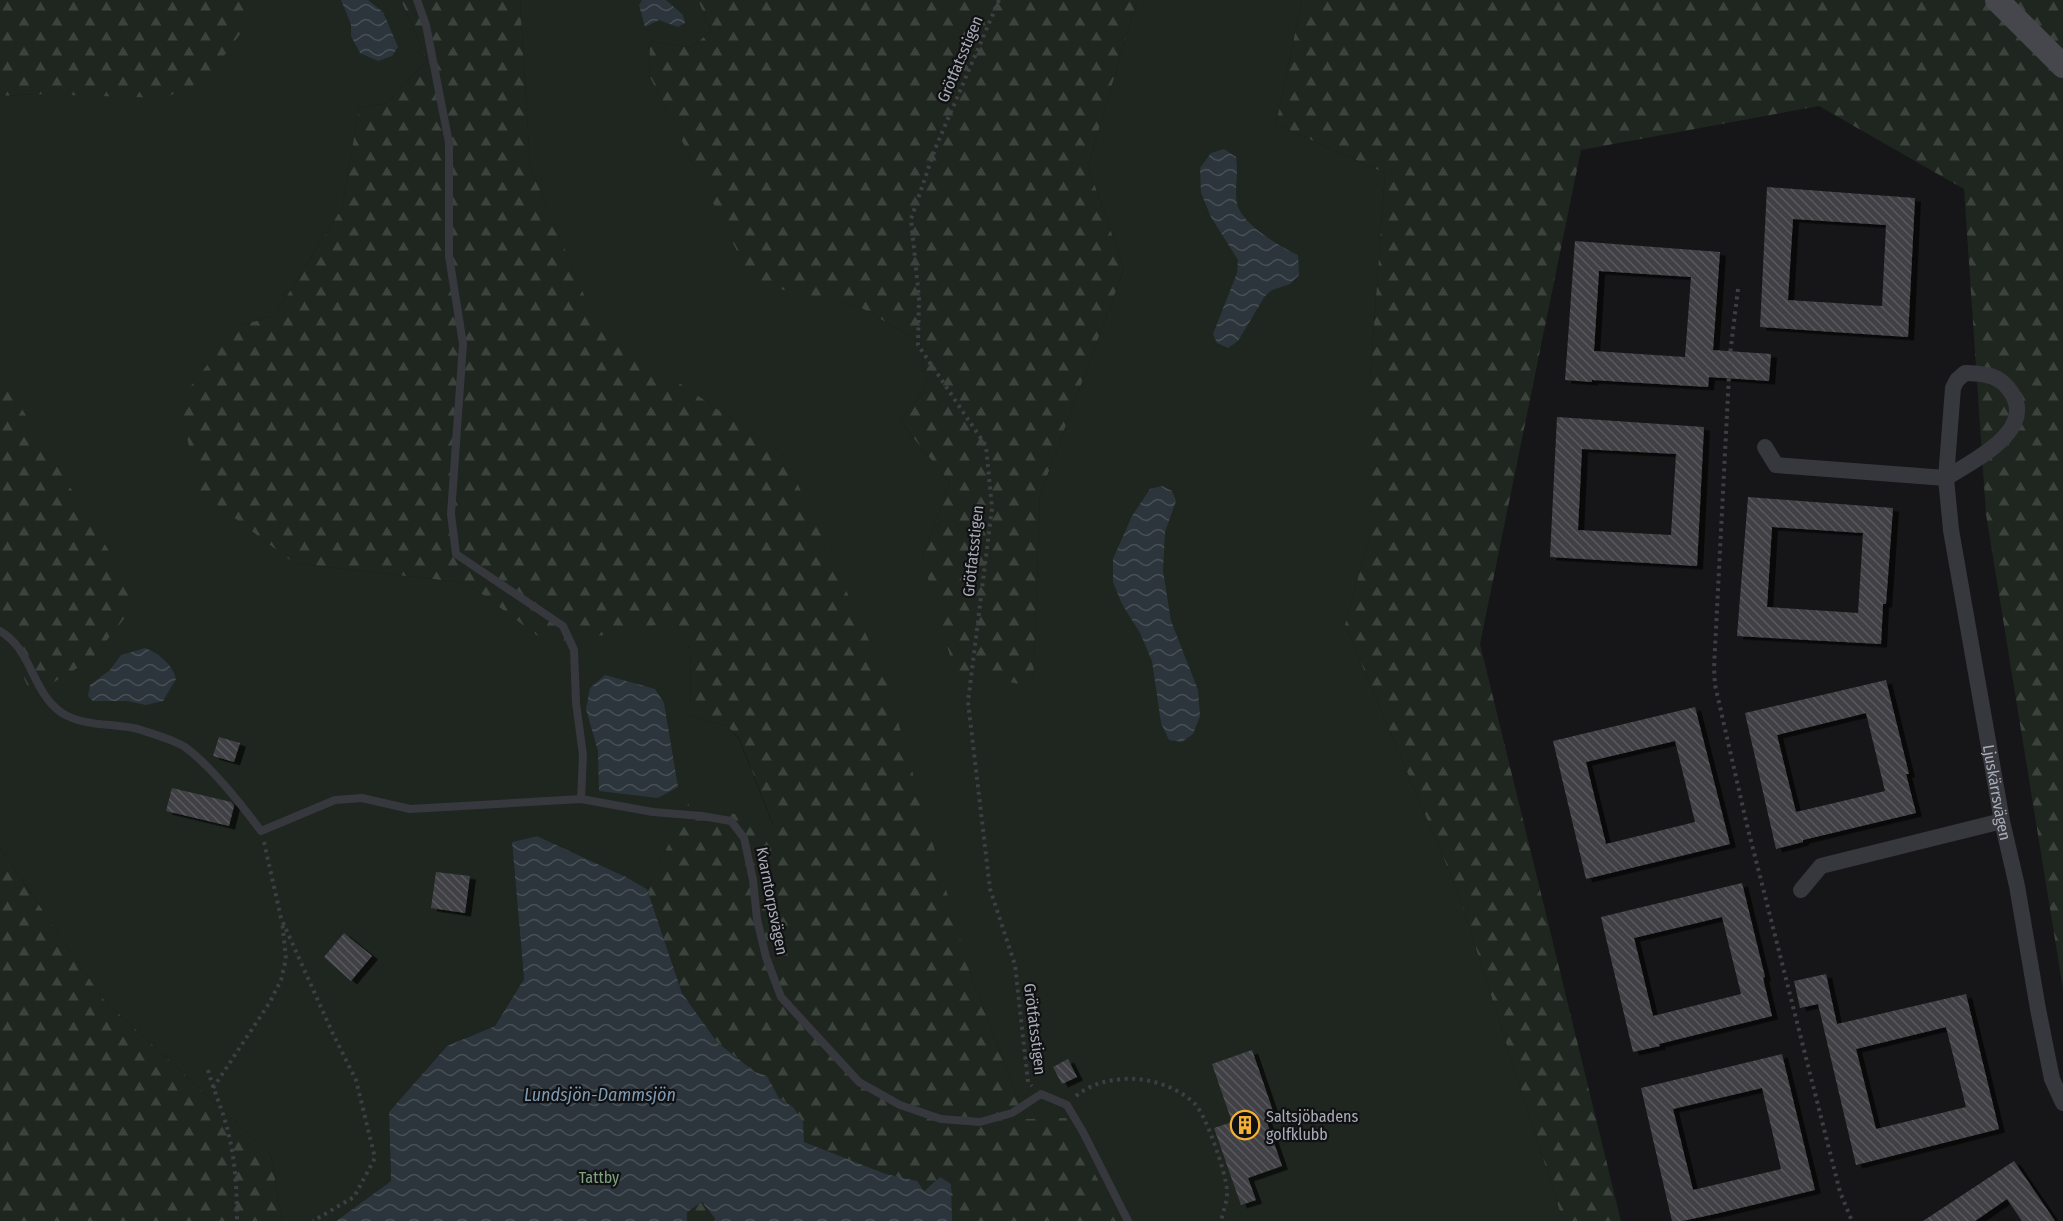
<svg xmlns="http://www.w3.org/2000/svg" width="2063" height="1221" font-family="'Fira Sans Condensed',sans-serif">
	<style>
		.green { fill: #1e261f }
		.forest { fill: url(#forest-firs) }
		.water { fill: url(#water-waves) }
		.building { fill: url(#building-back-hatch); fill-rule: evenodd; filter: url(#shadow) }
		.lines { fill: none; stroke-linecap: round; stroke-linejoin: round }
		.path { stroke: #3d3f44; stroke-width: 4; stroke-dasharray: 3 4.5; stroke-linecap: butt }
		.service { stroke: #37383d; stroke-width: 8 }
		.minor { stroke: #37383d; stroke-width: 16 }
		.secondary { stroke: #45474d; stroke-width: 24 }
		.labels { text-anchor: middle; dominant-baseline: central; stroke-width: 4.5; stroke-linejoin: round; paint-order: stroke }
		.street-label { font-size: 16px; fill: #a8adb8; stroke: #111113 }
		.poi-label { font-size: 16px; fill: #a8adb8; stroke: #111113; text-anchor: start }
		.park-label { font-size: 16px; fill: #7fa381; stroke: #111113 }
		.water-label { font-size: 18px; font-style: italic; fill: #7f9bb3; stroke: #111113 }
	</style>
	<defs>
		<pattern id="forest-firs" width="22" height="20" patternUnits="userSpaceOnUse" patternTransform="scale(1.5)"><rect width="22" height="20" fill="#1e261f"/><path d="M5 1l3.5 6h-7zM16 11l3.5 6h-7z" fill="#3c433d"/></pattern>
		<pattern id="water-waves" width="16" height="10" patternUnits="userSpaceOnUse" patternTransform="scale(1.5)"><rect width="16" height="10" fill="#2c353c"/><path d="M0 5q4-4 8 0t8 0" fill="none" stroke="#485056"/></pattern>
		<pattern id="building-back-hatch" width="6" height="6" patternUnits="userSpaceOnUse" patternTransform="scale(1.5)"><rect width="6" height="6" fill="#404145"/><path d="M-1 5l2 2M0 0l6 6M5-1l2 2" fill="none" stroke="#595a5e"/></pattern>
		<filter id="shadow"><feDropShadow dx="6" dy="3.5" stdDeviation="0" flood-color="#0009"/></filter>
	</defs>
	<rect width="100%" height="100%" fill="#161618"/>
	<!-- green -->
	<path class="green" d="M254 0H401L427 61 387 103 359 108 342 208 275 315 237 327 294 563 467 583 550 644 673 621 691 651 690 715 727 726 739 739 773 825 689 803 647 889 626 877 537 836 512 842 524 979 495 1026 447 1046 389 1112 391 1181 336 1221H282L271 1155 104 1000 0 848V96L34 94Z
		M520 0H698L711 31 691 48 650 41 649 75 753 282 860 307 920 342 927 386 900 421 950 483 922 557 1033 686 1040 495 1124 269 1088 166 1137 0H1302L1276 124 1385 173 1370 381V534L1345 625 1458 892 1563 1221H1102L1026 1119 969 970 785 456 597 327 530 166Z"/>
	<!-- forest -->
	<path class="forest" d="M0 0H255L246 26 206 80 164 98 34 94 0 96Z
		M401 0H520L530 166 597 326 785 456 885 676 969 970 1026 1119 1066 1118 1119 1221H950L940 1177 924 1191 916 1181 886 1174 803 1142 793 1107 779 1098 767 1076 755 1072 717 1042 682 993 647 889 689 802 773 824 739 738 727 726 690 715 691 651 673 622 550 645 467 583 294 563 199 491 179 401 237 327 275 315 342 208 359 108 387 103 427 61Z
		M698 0H1137L1088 166 1124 269 1040 495 1033 687 954 670 922 557 950 483 900 421 927 386 920 342 860 307 753 283 649 75 650 41 691 48 711 31Z
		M1302 0H2063V989L1986 514 1964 189 1819 106 1581 150 1480 644 1621 1221H1563L1458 892 1345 625 1370 534V381L1385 173 1276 124Z
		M0 373 139 600 91 660 32 695 0 628Z
		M0 848 104 1000 271 1155 282 1221H0Z
		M702 1202 717 1221H687L686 1212Z"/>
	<!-- water -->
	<path class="water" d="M341 0H368L383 12 398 47 392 56 378 61 360 53 351 36V24Z
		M642 0H666L683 15 685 23 678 27 659 20 645 27 639 5Z
		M1224 149 1236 157C1239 173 1234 188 1237 204 1242 224 1280 247 1298 255L1299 275 1290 284 1272 290 1265 296 1238 341 1228 348 1217 343 1213 334 1237 273 1238 260 1211 217 1201 193 1200 168 1211 153Z
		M1162 486 1172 491 1176 501 1165 532 1163 571 1171 621 1198 690 1200 716 1193 734 1182 742 1169 740 1161 723 1152 661 1140 633 1122 604 1113 582V559L1132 516 1150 489Z
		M145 648C160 654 172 664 176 679L163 701 146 705 127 701H93L88 696 90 685 110 670 121 655Z
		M605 675 655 689 664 703 678 787 658 798 599 791 598 751 586 709 590 688Z
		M537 836 626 877 647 889 682 993 717 1042 755 1072 767 1076 779 1098 793 1107 803 1122 804 1142 886 1174 917 1181 924 1191 940 1177 951 1184 952 1221H717L702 1202 687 1212V1221H336L391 1181 389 1112 447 1046 495 1026 524 979 512 842Z"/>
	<!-- building -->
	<path class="building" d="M1767 187 1915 198 1908 337 1760 327ZM1793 219 1886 225 1882 306 1788 300Z
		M1575 241 1720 252 1713 350 1771 354 1769 381 1709 377 1708 387 1592 380V382L1565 380ZM1599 271 1691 277 1685 357 1594 351Z
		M1557 417 1704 427 1697 566 1550 557ZM1582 449 1676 454 1671 535 1578 530Z
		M1748 497 1893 508 1886 604H1883L1881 644 1737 636ZM1772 527 1863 533 1858 613 1767 607Z
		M1886 680 1909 774H1906L1916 813 1803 840V842L1776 849 1745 713ZM1866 713 1885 791 1796 812 1777 735Z
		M1695 707 1730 844 1586 879 1553 741ZM1675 741 1695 822 1606 844 1586 762Z
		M219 737 240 743 234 762 213 756Z
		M172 788 231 802 234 806 229 826 166 811Z
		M436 872 470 876 465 913 431 908Z
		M1742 883 1765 977 1763 978 1772 1016 1659 1044 1660 1046 1633 1052 1601 917ZM1722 917 1741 994 1653 1016 1634 938Z
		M344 933 372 956 351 981 324 957Z
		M1826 974 1837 1024 1966 994 1999 1129 1856 1165 1818 1004 1800 1008 1794 981ZM1946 1027 1966 1107 1876 1129 1856 1049Z
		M1252 1050 1273 1111 1264 1114 1282 1166 1248 1178 1256 1200 1241 1205 1214 1128 1232 1122 1212 1064Z
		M1782 1054 1815 1190 1715 1214 1682 1221H1672L1641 1088ZM1762 1088 1781 1169 1693 1190 1673 1109Z
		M1068 1059 1077 1077 1062 1084 1053 1067Z
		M2014 1161 2055 1221H2022L2007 1199 1975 1221H1923Z"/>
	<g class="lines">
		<!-- path -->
		<path class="path" d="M999 0 935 149 911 219 919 298 918 345 986 446 992 508 968 702 990 889 1015 965 1028 1082 1032 1086
			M1738 289 1730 355 1714 668 1715 685 1746 821 1840 1192 1852 1221
			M264 842 281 918 333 1034 356 1080 375 1158 354 1197 313 1221
			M208 1070C213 1089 221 1106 226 1124 235 1155 237 1188 237 1221
			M213 1088 270 1002 281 980 286 959 282 921
			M1076 1096C1091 1084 1104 1081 1123 1079 1147 1077 1177 1086 1195 1104 1206 1115 1226 1173 1227 1190 1228 1199 1223 1212 1221 1221"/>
		<!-- service -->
		<path class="service" d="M417 0 426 25 449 143V256L463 344 451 514 456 554 563 626 574 650 576 703 583 755 581 799
			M0 631C32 649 32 693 62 713 84 727 114 723 138 729 150 733 175 740 185 747 212 767 241 804 261 831L335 800 362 798 410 809 581 799 653 812 702 816 731 821 744 838 753 880 757 919 766 957 781 997 859 1082 900 1105 941 1119 980 1122 1012 1113 1041 1094 1067 1105 1083 1132 1128 1221"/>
		<!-- minor -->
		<g class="minor">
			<path d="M1765 447 1776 465 1946 478"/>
			<path id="s1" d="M1946 478C1972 461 2037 431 2011 392 1999 374 1985 374 1965 373L1957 380 1953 388 1946 478 1951 530 2002 821 2017 886 2038 1009 2052 1079 2063 1103"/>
			<path d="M1801 890 1821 866 2002 821"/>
		</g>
		<!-- secondary -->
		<path class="secondary" d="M1997 0 2063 66"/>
	</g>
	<!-- icons -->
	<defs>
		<g id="building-ring" transform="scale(1.5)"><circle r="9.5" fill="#111113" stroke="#f2b134" stroke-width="1.5"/><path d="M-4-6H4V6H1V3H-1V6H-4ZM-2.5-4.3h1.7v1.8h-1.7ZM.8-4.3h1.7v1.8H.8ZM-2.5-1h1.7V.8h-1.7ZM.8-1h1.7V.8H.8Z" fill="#f2b134"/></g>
	</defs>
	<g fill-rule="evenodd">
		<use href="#building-ring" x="1245" y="1125"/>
	</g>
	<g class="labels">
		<!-- street labels -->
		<g class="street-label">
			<text transform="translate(960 59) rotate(-67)">Grötfatsstigen</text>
			<text transform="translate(973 551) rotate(-84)">Grötfatsstigen</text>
			<text stroke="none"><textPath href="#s1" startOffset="602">Ljuskärrsvägen</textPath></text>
			<text transform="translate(772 901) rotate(79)">Kvarntorpsvägen</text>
			<text transform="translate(1035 1029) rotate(83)">Grötfatsstigen</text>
		</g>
		<!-- poi labels -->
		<g class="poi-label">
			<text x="1266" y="1116">Saltsjöbadens<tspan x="1266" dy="18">golfklubb</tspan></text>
		</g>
		<!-- park labels -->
		<g class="park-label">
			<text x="599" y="1177">Tattby</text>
		</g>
		<!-- water labels -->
		<g class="water-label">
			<text x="600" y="1095">Lundsjön-Dammsjön</text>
		</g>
	</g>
</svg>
